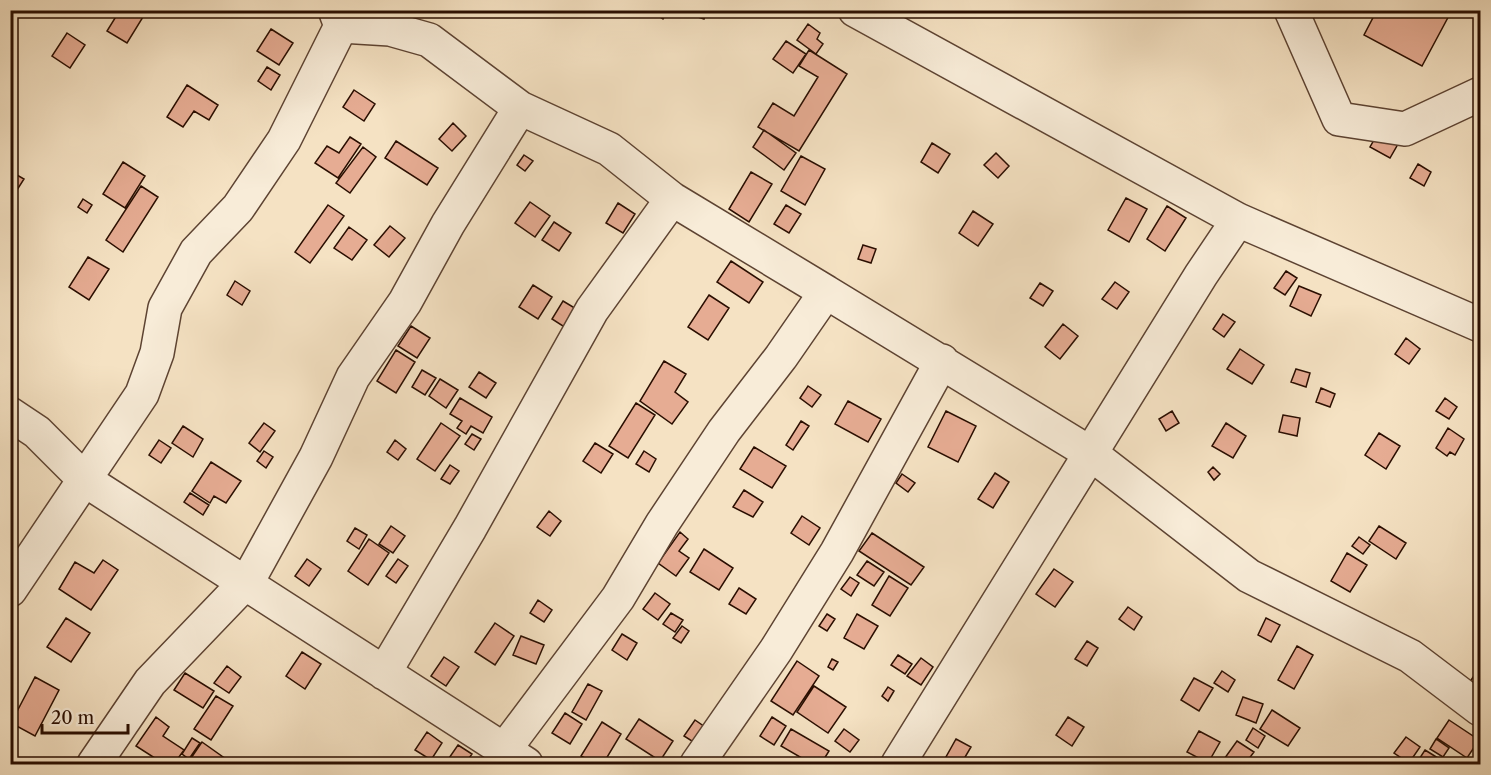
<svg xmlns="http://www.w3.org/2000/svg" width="1491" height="775" font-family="'Libre Caslon Text',serif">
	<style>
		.building { fill: #e6ac93; stroke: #2a0e01; stroke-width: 1.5 }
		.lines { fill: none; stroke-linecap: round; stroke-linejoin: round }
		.minor-casing { stroke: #5d4332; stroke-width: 36 }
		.minor { stroke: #f8ecd8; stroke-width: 33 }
	</style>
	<rect width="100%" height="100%" fill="#f5e2c3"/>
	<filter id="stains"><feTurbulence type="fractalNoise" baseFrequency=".00333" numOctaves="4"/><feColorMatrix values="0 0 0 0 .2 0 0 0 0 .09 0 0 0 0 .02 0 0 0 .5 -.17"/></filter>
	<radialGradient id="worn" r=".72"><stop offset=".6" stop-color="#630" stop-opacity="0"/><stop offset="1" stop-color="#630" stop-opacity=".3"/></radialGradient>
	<!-- building -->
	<path class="building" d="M120 10H132L143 17 127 43 107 31Z
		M649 10H668L663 19Z
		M690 10H707L704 19 689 14Z
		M1377 10H1452L1422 66 1364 35Z
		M808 24 820 33 817 39 823 44 816 54 797 40Z
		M271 29 293 43 279 65 257 51Z
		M67 33 85 45 70 68 52 56Z
		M786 41 806 54 793 73 773 59Z
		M809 50 847 74 799 151 758 127 773 103 794 116 818 77 799 66Z
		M267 67 280 75 271 90 258 81Z
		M187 85 218 105 209 120 194 111 183 127 167 117Z
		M354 90 375 104 364 121 343 107Z
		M453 123 466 136 452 151 439 139Z
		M764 130 796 153 784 170 753 147Z
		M1378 133 1398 144 1390 158 1370 147Z
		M350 137 361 144 338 178 315 163 327 146 339 153Z
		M396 141 438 168 427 185 385 158Z
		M932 143 950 154 938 173 921 162Z
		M363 147 376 157 350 193 336 183Z
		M996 153 1009 166 998 178 984 165Z
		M524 155 533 161 525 171 517 165Z
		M801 156 825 169 805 205 781 191Z
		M123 162 145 176 125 208 103 194Z
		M1418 164 1431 172 1424 186 1410 178Z
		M10 171 24 179 10 201Z
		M751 172 772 184 749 222 729 209Z
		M141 186 158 197 123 252 106 240Z
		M1126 198 1147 209 1129 242 1108 230Z
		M83 199 92 205 87 213 78 207Z
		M530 202 550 216 535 237 515 223Z
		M618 203 635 214 623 233 606 223Z
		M328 205 344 216 310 263 295 252Z
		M786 205 801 214 789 233 774 224Z
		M1167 206 1186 218 1165 251 1147 239Z
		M973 211 993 224 978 246 959 233Z
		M554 222 571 233 559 251 542 240Z
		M390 226 405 238 389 257 374 245Z
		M349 227 367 240 352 260 334 248Z
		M863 245 876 249 871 263 858 259Z
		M88 257 109 269 89 300 69 287Z
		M731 261 763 282 749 303 717 282Z
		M1286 271 1297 278 1285 295 1274 288Z
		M235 281 250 291 242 305 227 295Z
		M1115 282 1129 292 1117 309 1102 299Z
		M1040 283 1053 291 1043 306 1030 298Z
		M533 285 552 297 538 319 519 307Z
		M1299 286 1321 295 1311 316 1290 306Z
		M709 295 729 308 708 340 688 327Z
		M563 301 578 310 566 328 552 319Z
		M1223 314 1235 322 1224 337 1213 329Z
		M1063 324 1078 336 1060 359 1045 347Z
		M411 326 430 338 417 358 398 346Z
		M1406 338 1420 349 1409 364 1395 354Z
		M1240 349 1264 365 1252 384 1227 369Z
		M396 350 415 362 396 393 377 381Z
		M664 361 686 374 675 392 688 402 672 424 640 401Z
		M1296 369 1310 373 1306 387 1291 382Z
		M422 370 436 378 425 395 412 387Z
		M479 372 496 383 486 398 469 387Z
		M440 379 458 390 446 408 429 396Z
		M808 386 821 395 812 407 800 398Z
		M1321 388 1335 394 1330 407 1316 402Z
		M460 398 492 417 483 433 471 426 466 434 457 428 462 421 450 414Z
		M1445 398 1457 407 1449 419 1436 411Z
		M848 401 881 419 868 442 835 424Z
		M636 403 655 415 628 458 609 446Z
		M946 411 976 426 958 462 928 447Z
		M1172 411 1179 423 1166 431 1159 419Z
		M1283 415 1300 418 1297 436 1279 432Z
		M801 421 809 426 793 450 786 445Z
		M264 423 275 431 260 452 249 443Z
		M441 423 460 436 435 471 417 459Z
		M1226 423 1246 436 1233 458 1212 446Z
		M183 426 203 439 193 457 172 443Z
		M1448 428 1464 439 1455 455 1450 452 1447 456 1436 448Z
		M1379 433 1400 446 1386 469 1365 455Z
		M472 434 481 439 474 450 465 444Z
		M159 440 171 448 161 463 149 455Z
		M395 440 406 449 398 460 387 452Z
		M595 443 613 454 601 473 583 461Z
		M754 447 786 466 772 488 740 469Z
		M264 451 273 457 266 468 257 461Z
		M644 451 656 459 649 472 636 464Z
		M211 462 241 481 226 503 214 496 210 503 192 491Z
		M450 465 459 471 450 484 441 479Z
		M1213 467 1220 474 1214 480 1208 472Z
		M995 473 1009 482 993 508 978 499Z
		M902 474 915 483 908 492 896 483Z
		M744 490 763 502 753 517 733 507Z
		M190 493 209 505 203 515 184 502Z
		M549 511 561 521 550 536 537 527Z
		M802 516 820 528 809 545 791 533Z
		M391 526 405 536 393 553 379 544Z
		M1379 526 1406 543 1396 559 1369 541Z
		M355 528 367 535 359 549 347 541Z
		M680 532 688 539 679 551 689 558 676 576 658 563Z
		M872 533 924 567 911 585 859 551Z
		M1359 537 1370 545 1363 554 1352 546Z
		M369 539 389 553 368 585 348 571Z
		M704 549 733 568 719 590 690 572Z
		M1347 553 1367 565 1350 592 1331 581Z
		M307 559 321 569 309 586 295 576Z
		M398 559 408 566 396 583 386 576Z
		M103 560 118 570 91 610 59 589 75 562 94 573Z
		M867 561 884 572 874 586 857 575Z
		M1054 569 1073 582 1055 607 1036 594Z
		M889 576 908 588 890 616 872 605Z
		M850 577 859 583 851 596 841 589Z
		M739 588 756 599 746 614 729 604Z
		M655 593 670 604 658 620 643 609Z
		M538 600 552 610 544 622 530 613Z
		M1128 607 1142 617 1134 630 1119 619Z
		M671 613 683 620 675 632 663 624Z
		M827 614 835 619 827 631 819 626Z
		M857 614 878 626 864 649 844 638Z
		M66 618 90 633 71 662 47 647Z
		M1266 618 1280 625 1271 642 1258 635Z
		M495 623 514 636 495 665 475 652Z
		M682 626 689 631 681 643 673 638Z
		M622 634 637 643 627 660 612 650Z
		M521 636 544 645 536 664 513 655Z
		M1087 641 1098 648 1087 666 1075 659Z
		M1297 646 1313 655 1294 689 1278 680Z
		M302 652 321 664 305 689 286 676Z
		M898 655 912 664 905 674 891 665Z
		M444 657 459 667 446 686 431 676Z
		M921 658 933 667 921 685 907 676Z
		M832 659 838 662 833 670 828 667Z
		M797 661 819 676 793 715 771 701Z
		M227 666 241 677 229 693 214 683Z
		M1478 670 1480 671V691L1469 683Z
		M1222 671 1235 680 1228 692 1214 683Z
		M185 673 214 691 203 708 174 690Z
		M35 677 59 690 35 736 11 723Z
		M1194 678 1213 688 1199 711 1181 700Z
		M588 684 602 691 586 720 572 712Z
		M814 686 846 707 828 733 797 712Z
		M888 687 894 691 888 701 882 696Z
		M216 696 233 706 211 740 194 729Z
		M1243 697 1263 704 1256 723 1236 715Z
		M1272 710 1300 728 1288 746 1260 729Z
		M565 713 582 724 570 744 552 733Z
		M156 717 169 727 163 736 184 750 174 764H164L136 746Z
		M772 717 786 726 774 745 760 736Z
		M1068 717 1084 727 1072 746 1056 735Z
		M639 719 673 741 660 761 626 739Z
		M695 720 705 727 695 743 684 736Z
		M1449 720 1479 740 1467 758 1437 738Z
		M602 722 621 734 603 764H596L581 756Z
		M1253 728 1265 736 1258 748 1246 740Z
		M791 729 829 751 821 764H812L781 746Z
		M844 729 859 740 850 752 835 741Z
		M1199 731 1220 742 1208 763 1187 752Z
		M427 732 442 743 431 760 415 750Z
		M1406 737 1420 747 1409 763 1394 753Z
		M192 738 200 743 189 759 182 754Z
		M956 739 971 747 961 764H942Z
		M1436 739 1449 748 1443 757 1430 749Z
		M1237 741 1254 752 1245 764H1226L1222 762Z
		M202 742 233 764H194L189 761Z
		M458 745 472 754 465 764H453L447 761Z
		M1425 750 1446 763V764H1416Z"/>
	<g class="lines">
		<!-- minor casing -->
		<g class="minor-casing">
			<path id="minor" d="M335 10 341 26 390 29 429 40 520 108 609 149 672 199 826 292 781 357 724 431 662 524 618 598 504 750
				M855 10 1238 220 1480 325
				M1291 10 1339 119 1405 129 1480 94
				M826 292 1090 453 1249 576 1410 656 1480 709
				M10 414 37 432 85 480 526 764
				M246 584 316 457 353 377 405 302 448 224 520 108
				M10 590 142 394 157 353 165 308 196 252 238 208 284 140 341 26
				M384 673 470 528 592 310 672 199
				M94 764 150 682 244 584
				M697 764 776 650 837 552 942 361
				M898 764 1201 275 1238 220"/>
		</g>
		<!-- minor -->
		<use href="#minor" class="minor"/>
	</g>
	<!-- margin -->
	<rect width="1491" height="775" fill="none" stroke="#f5e2c3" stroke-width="36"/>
	<rect x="12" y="12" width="1467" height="751" fill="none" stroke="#2a0e01" stroke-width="3"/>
	<rect x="18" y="18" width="1455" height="739" fill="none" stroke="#2a0e01" stroke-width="1.5"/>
	<!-- scale -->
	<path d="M42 724v9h86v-9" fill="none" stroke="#2a0e01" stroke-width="3"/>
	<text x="51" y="724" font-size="18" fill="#2a0e01" stroke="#f8ecd8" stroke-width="4.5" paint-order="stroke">20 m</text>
	<rect width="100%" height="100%" filter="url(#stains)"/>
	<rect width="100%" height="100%" fill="url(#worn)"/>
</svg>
